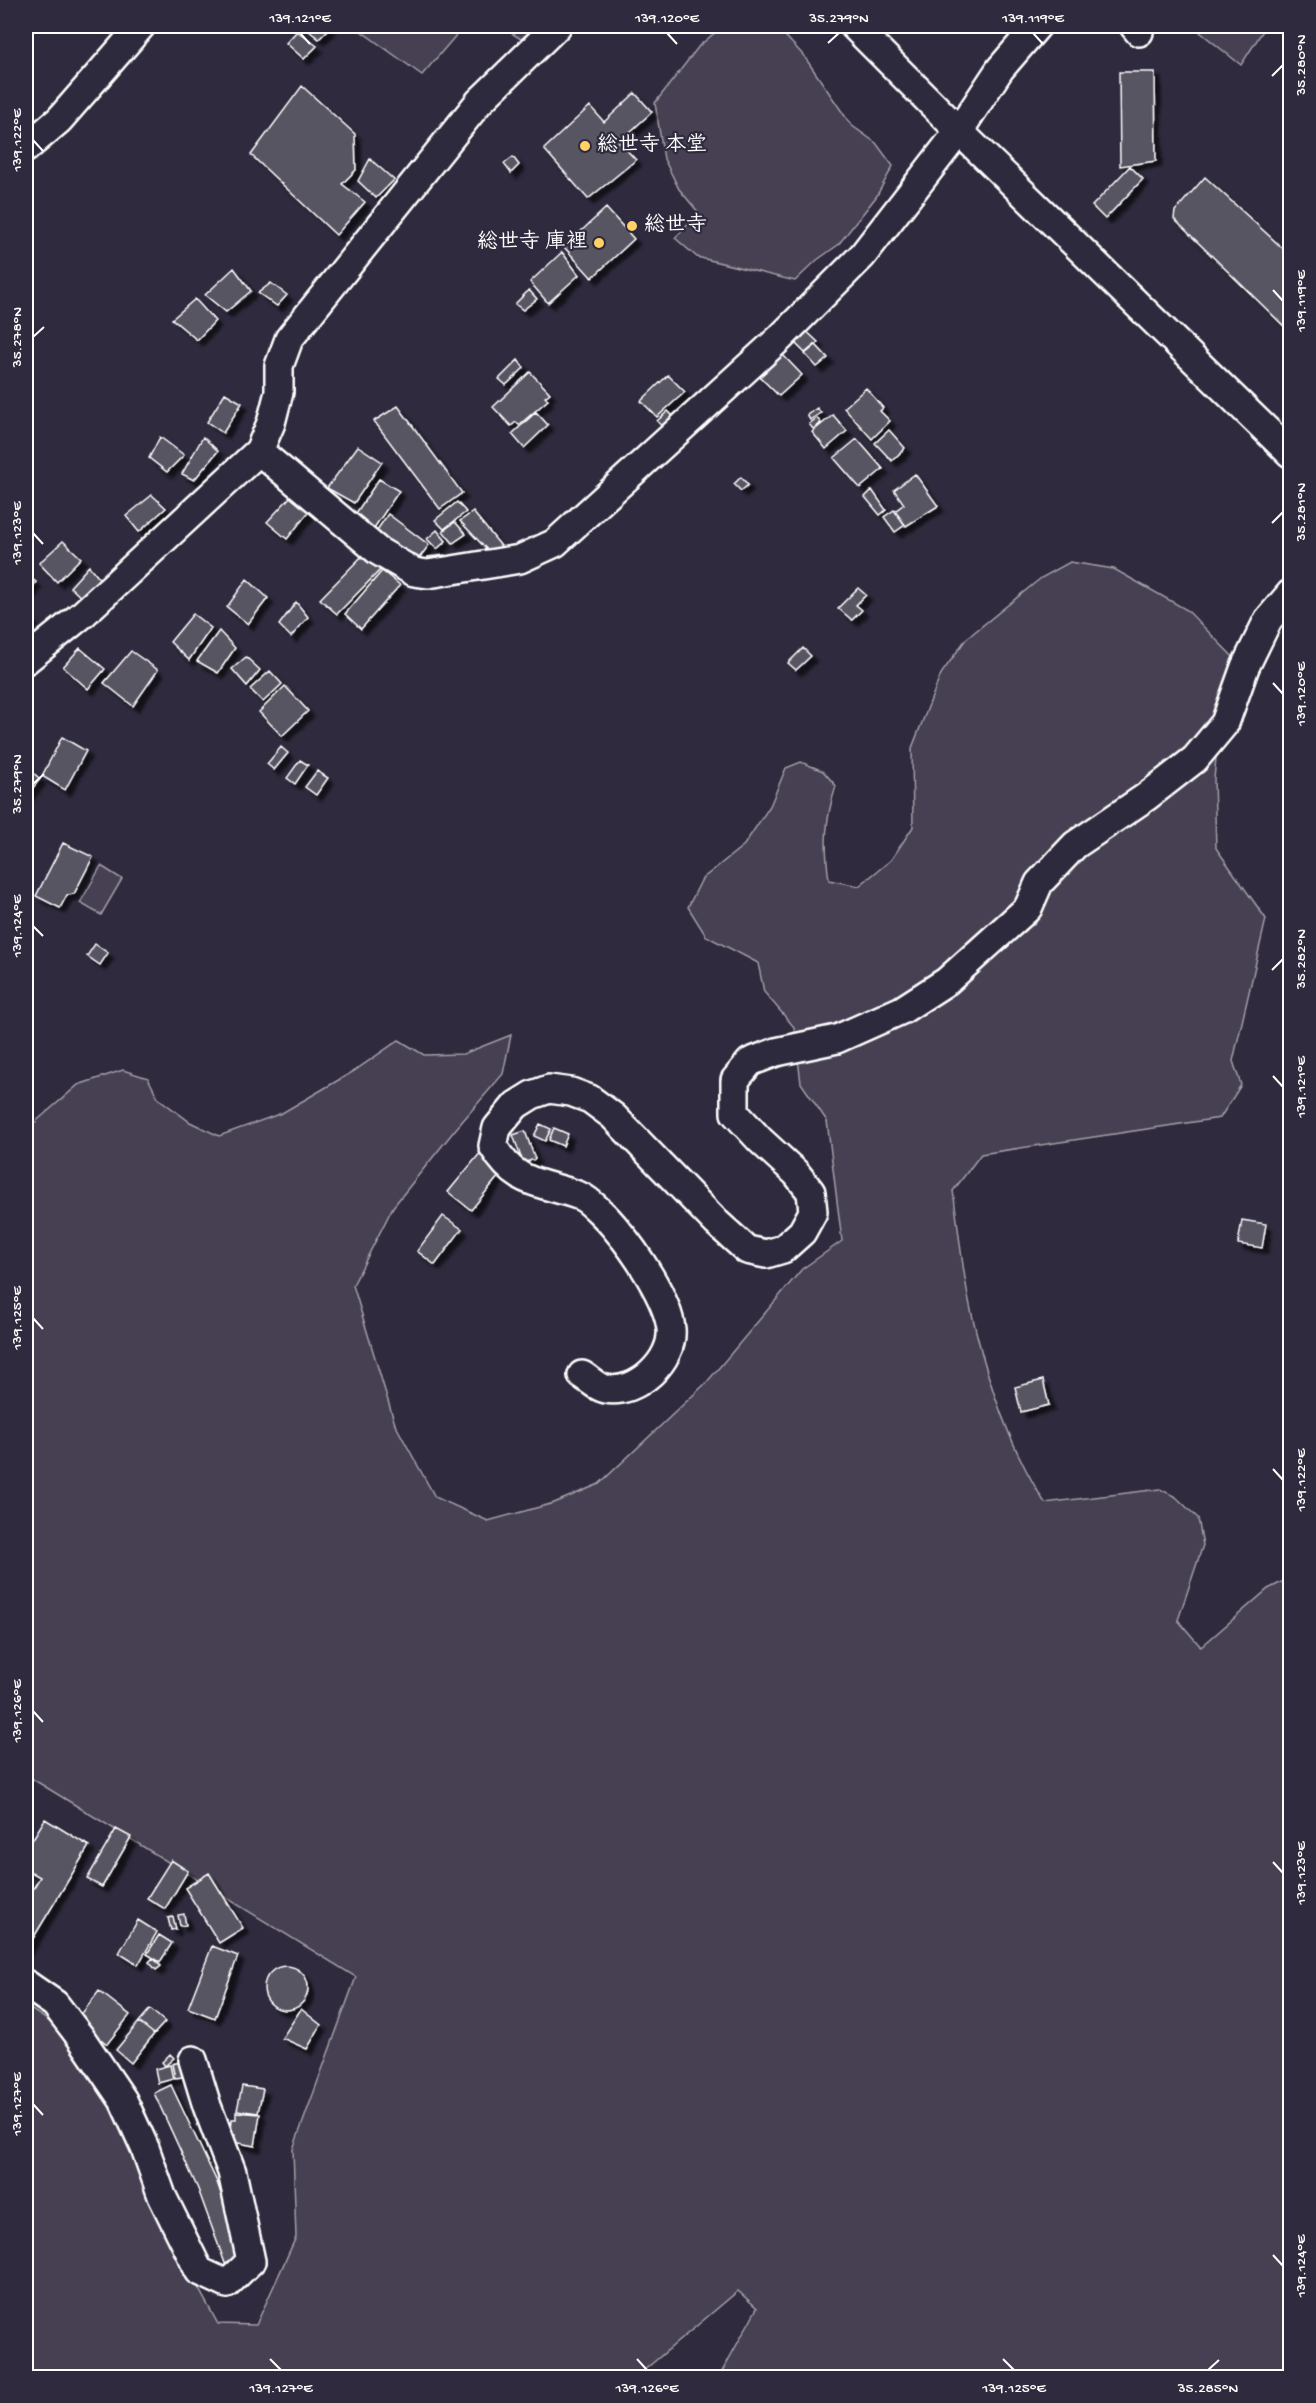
<svg xmlns="http://www.w3.org/2000/svg" width="1316" height="2403" font-family="'Gochi Hand','Klee One',sans-serif">
	<style>
		.green { fill: #464152; stroke: #a2a0a8; stroke-width: 1.5 }
		.building { fill: #595564; stroke: #fff; stroke-width: 1.5; filter: url(#shadow) }
		.lines { fill: none; stroke-linecap: round; stroke-linejoin: round }
		.minor-casing { stroke: #fff; stroke-width: 32 }
		.minor { stroke: #2f2a3d; stroke-width: 27 }
		.ticks { fill: none; stroke: #fff; stroke-width: 2 }
		.poi-dot { fill: #ffd166; stroke: #2f2a3d; stroke-width: 2 }
		.labels { text-anchor: middle; dominant-baseline: central; stroke-width: 4.5; stroke-linejoin: round; paint-order: stroke }
		.poi-label { font-size: 21px; font-weight: bold; fill: #fff; stroke: #2f2a3d; text-anchor: start }
		.neatline { fill: none; stroke: #fff; stroke-width: 2 }
		.ticks-label { font-size: 15px; text-anchor: middle; fill: #fff }
	</style>
	<defs>
		<filter id="shadow"><feDropShadow dx="5.5" dy="5.5" stdDeviation="1.5" flood-color="#0009"/></filter>
	</defs>
	<rect width="100%" height="100%" fill="#2f2a3d"/>
	<filter id="ink" filterUnits="userSpaceOnUse"><feTurbulence type="fractalNoise" baseFrequency=".0167" numOctaves="2"/><feDisplacementMap in="SourceGraphic" scale="12" xChannelSelector="R" yChannelSelector="G"/><feConvolveMatrix kernelMatrix="1 2 1 2 8 2 1 2 1" color-interpolation-filters="sRGB"/></filter>
	<g filter="url(#ink)">
		<!-- green -->
		<path class="green" d="M354 26H464L422 75Z
			M500 26H536L521 39Z
			M723 26H776L804 56 851 125 876 143 893 166 876 197 838 245 817 260 795 281 697 257 675 238 699 213 679 189 664 159 655 103 699 46Z
			M1203 26H1266L1241 65 1200 32Z
			M1070 562 1114 569 1187 610 1241 665 1220 717 1214 779 1216 848 1266 919 1233 1061 1241 1085 1220 1118 981 1154 953 1191C959 1230 962 1271 971 1310 986 1377 1008 1445 1045 1503L1160 1489 1176 1497 1198 1518 1203 1545 1178 1620 1201 1647 1268 1589 1290 1578V2377H719L757 2308 738 2291 636 2377H26V2006L64 2031 107 2093 152 2203 218 2324 256 2325 296 2237 293 2149 356 1977 26 1775V1130L78 1085 123 1070 148 1078 158 1098 190 1122 219 1136 282 1113 354 1071 399 1040 424 1055 463 1054 511 1035 503 1074 454 1131 393 1207 353 1285 395 1424 435 1497 488 1521 554 1503 599 1484 707 1382 802 1269 842 1241 827 1121 801 1083 794 1027 764 992 758 963 706 936 688 907 702 879 744 845 770 806 786 768 801 762 823 771 836 786C825 820 824 844 829 880L859 886 891 860 913 827 912 748 941 674 966 639 1041 578Z
			M101 866 122 879 101 915 80 903Z"/>
		<!-- building -->
		<path class="building" d="M303 26H326L330 28 319 39Z
			M297 31 317 46 304 59 286 43Z
			M1119 72H1155L1156 161 1120 166Z
			M302 86 355 134 356 170 342 184 365 202 336 235 251 155Z
			M635 93 652 112 619 142 636 160 588 199 544 149 590 106 604 122Z
			M513 157 519 165 511 173 504 164Z
			M370 159 394 180 376 198 358 181Z
			M1130 166 1143 179 1105 219 1092 206Z
			M1205 177 1289 254 1290 252V325L1287 329 1174 219 1175 211Z
			M606 208 634 239 592 278 564 247Z
			M562 252 579 275 548 303 530 282Z
			M234 268 251 291 226 312 205 295Z
			M271 283 287 295 277 306 258 293Z
			M529 290 537 299 523 310 515 304Z
			M195 299 215 321 197 340 172 319Z
			M803 328 818 342 805 353 791 339Z
			M816 345 828 358 817 367 805 354Z
			M782 354 802 375 779 396 756 373Z
			M518 360 524 368 506 385 499 379Z
			M530 372 550 393 545 397 548 400 519 425 516 422 511 426 493 407Z
			M668 375 685 392 657 417 641 401Z
			M866 388 883 408 880 411 890 421 872 439 844 408Z
			M225 393 242 403 223 433 207 422Z
			M398 406 462 493 440 509 374 421Z
			M817 408 821 413 810 420 807 415Z
			M668 411 677 420 666 431 657 421Z
			M536 412 548 425 524 448 512 434Z
			M833 415 847 431 826 449 812 432Z
			M817 418 821 423 813 429 809 424Z
			M889 430 905 448 892 461 875 443Z
			M160 437 184 455 167 472 149 458Z
			M203 437 218 451 194 480 182 474Z
			M857 439 883 469 860 488 834 458Z
			M358 446 382 462 354 503 327 488Z
			M915 474 938 506 906 526 895 511 904 504 894 490Z
			M741 477 748 485 741 491 734 484Z
			M379 479 399 491 374 528 354 516Z
			M872 490 886 510 880 515 865 497Z
			M152 495 166 508 139 532 126 516Z
			M292 495 311 509 287 539 267 522Z
			M457 502 466 512 444 529 435 520Z
			M894 510 905 525 895 532 884 517Z
			M473 512 501 546 493 556 460 521Z
			M388 514 429 545 414 565 373 536Z
			M455 522 466 534 453 543 443 531Z
			M437 530 446 541 437 549 427 539Z
			M63 541 81 558 57 582 39 563Z
			M364 554 381 569 337 614 320 599Z
			M445 555 447 565 429 569 428 557Z
			M89 566 102 582 82 598 70 587Z
			M382 571 400 585 361 629 345 614Z
			M26 575 36 582 27 597 26 596Z
			M247 579 268 598 248 624 227 607Z
			M858 588 866 595 856 605 862 610 852 620 838 608Z
			M296 602 308 617 291 637 279 625Z
			M193 614 211 628 189 660 170 642Z
			M26 616 32 620 26 630Z
			M219 631 235 648 218 673 197 661Z
			M80 648 105 669 88 689 63 667Z
			M803 648 811 656 796 670 788 663Z
			M131 651 158 670 133 706 104 683Z
			M246 657 260 670 247 686 232 669Z
			M270 671 282 684 263 702 250 689Z
			M285 686 308 711 282 736 259 712Z
			M62 737 86 751 65 790 42 776Z
			M281 747 288 753 274 770 267 764Z
			M300 760 308 765 295 784 287 778Z
			M27 767 40 779 26 796V768Z
			M317 771 328 778 316 795 305 787Z
			M63 843 93 857 74 894 67 895 60 908 36 896Z
			M95 944 108 953 100 965 87 956Z
			M540 1124 551 1129 545 1141 534 1136Z
			M554 1128 568 1134 563 1146 549 1140Z
			M525 1131 535 1159 523 1163 513 1135Z
			M481 1152 503 1171 471 1210 448 1192Z
			M443 1216 462 1229 435 1265 417 1251Z
			M1242 1220 1266 1224 1262 1248 1238 1244Z
			M1043 1380 1049 1405 1021 1412 1015 1387Z
			M45 1819 89 1846 26 1950V1901L40 1877 26 1869V1850Z
			M116 1829 131 1837 102 1887 87 1879Z
			M171 1860 188 1871 165 1909 147 1898Z
			M209 1873 243 1928 219 1943 185 1888Z
			M184 1914 186 1925 180 1926 178 1915Z
			M173 1917 176 1929 171 1930 168 1918Z
			M138 1920 157 1932 138 1965 119 1953Z
			M159 1935 172 1943 160 1962 147 1954Z
			M212 1946 238 1956 215 2018 188 2008Z
			M153 1958 161 1966 156 1970 149 1962Z
			M264 1988a22 22 0 1 1 44 0a22 22 0 1 1-44 0Z
			M99 1991 130 2015 107 2044 77 2020Z
			M150 2009 165 2022 154 2034 139 2022Z
			M301 2009 321 2025 307 2049 282 2038Z
			M139 2022 154 2034 131 2063 116 2050Z
			M170 2054 174 2058 165 2066 162 2062Z
			M180 2062 182 2077 175 2078 172 2064Z
			M170 2065 173 2079 158 2083 155 2069Z
			M171 2085 217 2182 243 2259 226 2266 198 2189 154 2093Z
			M242 2086 263 2089 258 2113 237 2110Z
			M236 2112 260 2114 255 2146 233 2142 235 2134H231L232 2119H236Z"/>
		<g class="lines">
			<!-- minor casing -->
			<g class="minor-casing">
				<path id="minor" d="M854 26 959 131 1290 453
					M1134 26 1139 32
					M26 148 59 120 141 26
					M259 451 378 551 414 572 428 574 520 559 555 543 780 338 862 256 959 131 1000 69 1037 26
					M26 660 83 614 259 451 271 423 279 392V366L289 339 479 102 557 26
					M582 1375C589 1379 598 1388 606 1389 637 1395 674 1360 671 1329 668 1300 636 1252 617 1230 610 1221 590 1200 580 1196 541 1181 517 1187 493 1146L497 1128 516 1105 532 1095 549 1089 571 1092 590 1099 613 1116 717 1223 747 1250 766 1254 783 1249 802 1232 813 1212 811 1192 796 1173 760 1140 735 1113V1080L750 1062 776 1052 837 1039 902 1010 947 981 1028 908 1039 883 1075 845 1146 797 1195 759 1225 723 1245 667 1268 620 1290 594
					M26 1984 55 2004 81 2038 123 2100 145 2148 162 2196 199 2271 227 2284 251 2261 232 2172 207 2106 193 2060"/>
			</g>
			<!-- minor -->
			<use href="#minor" class="minor"/>
		</g>
	</g>
	<!-- ticks -->
	<path class="ticks" d="M300 33 310 44M667 33 677 44M1033 33 1043 44M828 43 839 33M1272 76 1283 65M33 140 43 151M1273 290 1283 301M33 337 44 327M1272 523 1283 512M33 533 43 544M1273 683 1283 694M33 784 44 774M33 926 43 936M1272 970 1283 959M1273 1076 1283 1087M33 1318 43 1329M1273 1469 1283 1480M33 1711 43 1722M1273 1862 1283 1873M33 2104 43 2115M1273 2255 1283 2266M270 2359 281 2370M637 2359 647 2370M1003 2359 1014 2370M1208 2370 1219 2360"/>
	<!-- markers -->
	<g class="poi-dot">
		<circle cx="585" cy="146" r="6"/>
		<circle cx="632" cy="226" r="6"/>
		<circle cx="599" cy="243" r="6"/>
	</g>
	<g class="labels">
		<!-- poi labels -->
		<g class="poi-label">
			<text x="597" y="146">総世寺 本堂</text>
			<text x="644" y="226">総世寺</text>
			<text x="587" y="243" text-anchor="end">総世寺 庫裡</text>
		</g>
	</g>
	<!-- margin -->
	<rect width="1316" height="2403" fill="none" stroke="#2f2a3d" stroke-width="66"/>
	<rect x="33" y="33" width="1250" height="2337" class="neatline"/>
	<g class="ticks-label">
		<text x="300" y="22">139.121°E</text>
		<text x="667" y="22">139.120°E</text>
		<text x="839" y="22">35.279°N</text>
		<text x="1033" y="22">139.119°E</text>
		<text transform="translate(1300 65) rotate(-90)" y="5">35.280°N</text>
		<text transform="translate(16 140) rotate(-90)" y="5">139.122°E</text>
		<text transform="translate(1300 301) rotate(-90)" y="5">139.119°E</text>
		<text transform="translate(16 337) rotate(-90)" y="5">35.278°N</text>
		<text transform="translate(1300 512) rotate(-90)" y="5">35.281°N</text>
		<text transform="translate(16 533) rotate(-90)" y="5">139.123°E</text>
		<text transform="translate(1300 694) rotate(-90)" y="5">139.120°E</text>
		<text transform="translate(16 784) rotate(-90)" y="5">35.279°N</text>
		<text transform="translate(16 926) rotate(-90)" y="5">139.124°E</text>
		<text transform="translate(1300 959) rotate(-90)" y="5">35.282°N</text>
		<text transform="translate(1300 1087) rotate(-90)" y="5">139.121°E</text>
		<text transform="translate(16 1318) rotate(-90)" y="5">139.125°E</text>
		<text transform="translate(1300 1480) rotate(-90)" y="5">139.122°E</text>
		<text transform="translate(16 1711) rotate(-90)" y="5">139.126°E</text>
		<text transform="translate(1300 1873) rotate(-90)" y="5">139.123°E</text>
		<text transform="translate(16 2104) rotate(-90)" y="5">139.127°E</text>
		<text transform="translate(1300 2266) rotate(-90)" y="5">139.124°E</text>
		<text x="281" y="2392">139.127°E</text>
		<text x="647" y="2392">139.126°E</text>
		<text x="1014" y="2392">139.125°E</text>
		<text x="1208" y="2392">35.285°N</text>
	</g>
</svg>
